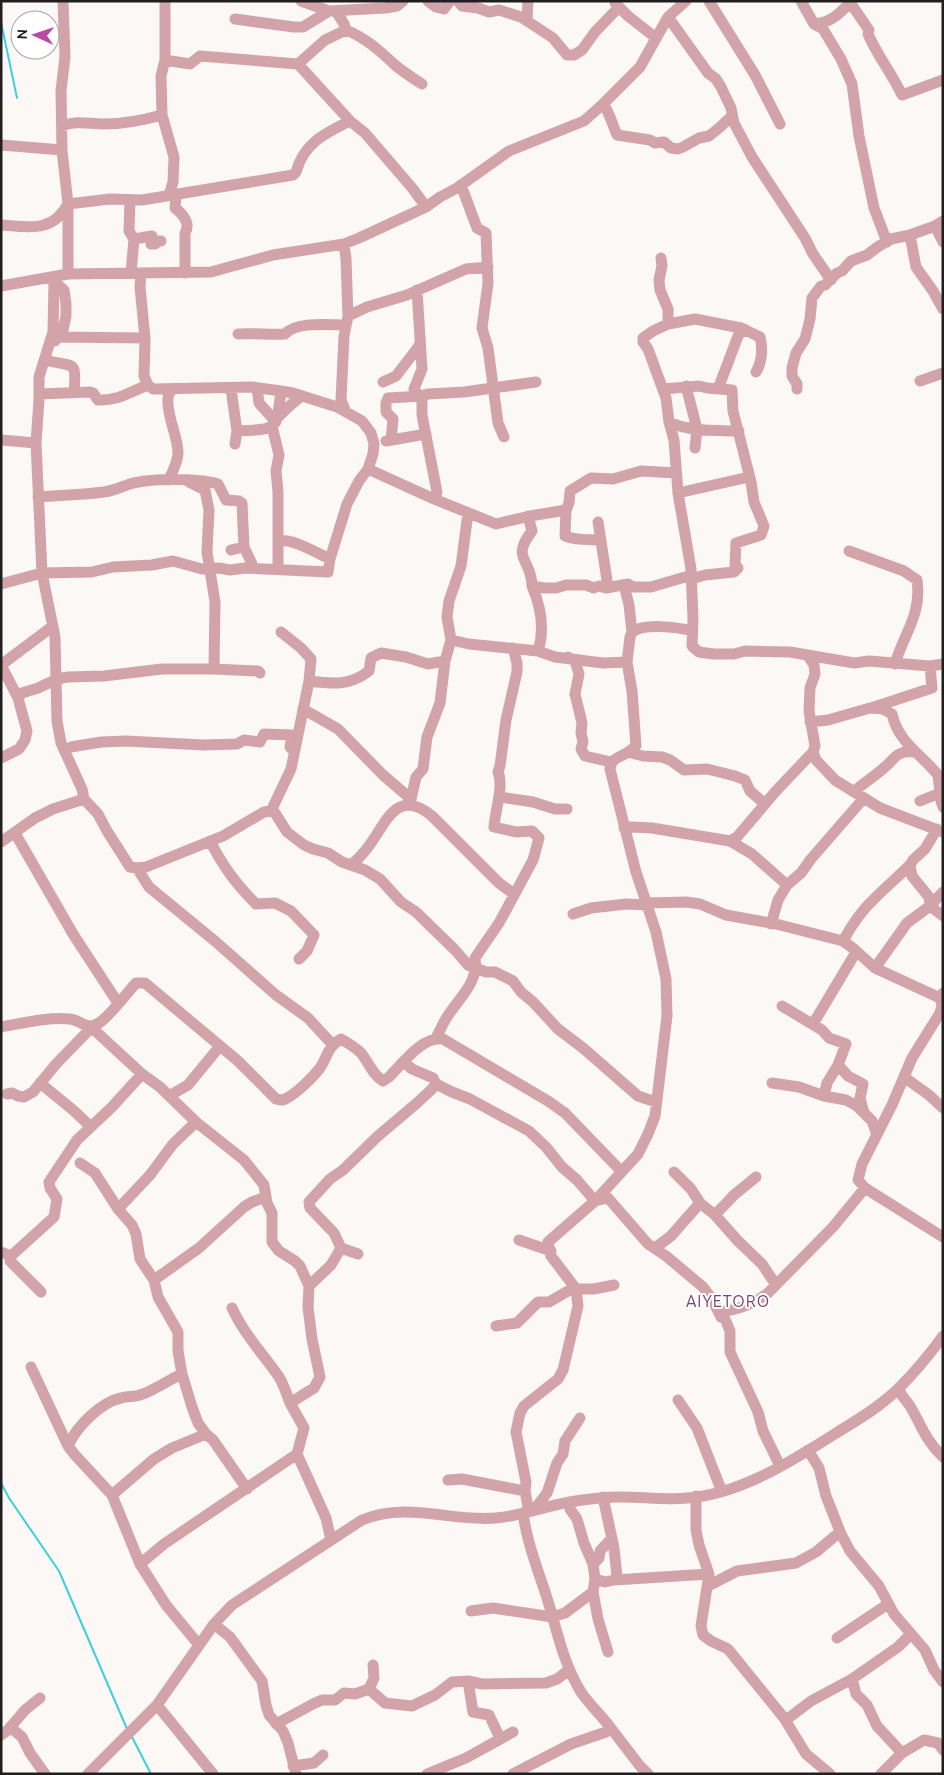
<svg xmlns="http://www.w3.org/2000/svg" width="944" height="1775" font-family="Ubuntu,sans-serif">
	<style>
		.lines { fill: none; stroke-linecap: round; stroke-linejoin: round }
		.stream { stroke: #39d2dc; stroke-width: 2 }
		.minor { stroke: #d2a4aa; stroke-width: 11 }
		.labels { text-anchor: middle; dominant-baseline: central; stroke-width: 4; stroke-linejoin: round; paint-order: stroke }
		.quarter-label { font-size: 16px; letter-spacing: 1px; fill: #79416f; stroke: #fff }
	</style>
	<rect width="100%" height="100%" fill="#fcf8f6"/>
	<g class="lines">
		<!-- stream -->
		<path class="stream" d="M1 22 17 98
			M1 1483 9 1498 59 1571 127 1729
			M132 1737 151 1774"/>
		<!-- minor -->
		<path class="minor" d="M63 1 65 57 61 91 62 150 68 204V274
			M165 1V60L161 76 162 115 174 157 173 182 169 195
			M301 1 329 11 386 8 397 6 403 1
			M428 1 436 7 444 9 450 1
			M458 1 462 6 478 8 489 12 499 10 521 17 553 38 567 55H574L582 50 595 32 619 7
			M709 1 755 75 780 124
			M801 1 814 24 823 29 841 59 852 84 859 136 874 208 887 242
			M849 1 869 30 868 34C877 55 892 74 902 95L943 80
			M615 3 628 16 656 38
			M668 17 708 73 716 79 721 87 731 108 734 123 752 157 805 238 813 254 831 280
			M235 19 294 27H303L329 11
			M527 21 528 1
			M814 24C830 23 840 14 850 2
			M346 30C366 38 380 51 395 65 403 72 413 78 422 84
			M165 60 190 64 200 56 298 64 325 40 346 30 344 24 336 11
			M298 64 350 121 365 133 413 189 426 207
			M603 104C610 113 612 124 617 135L650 140 655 143 664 142 671 148 678 149 683 147 699 138 709 136 719 128 732 116
			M62 126C76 120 89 124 104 124 124 124 144 120 162 115
			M1 145 62 150
			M461 185 477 228 486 233 488 283 482 328 488 348 498 423 504 437
			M176 196 175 208C183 214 191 224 185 233V273
			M130 200 129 231 134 239 131 273
			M1 225C30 227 52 233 68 204L110 199 142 200 293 175 296 172C304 143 324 134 350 121
			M935 226 943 242
			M910 235 916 267 933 291 943 309
			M134 239 152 236 151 244H155L156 241H161
			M344 244 346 259 348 316 344 336 341 400 346 412
			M661 258 662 266 659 280 660 290 668 309V324
			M58 276 54 281 53 332 39 377V400L36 443 42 573 55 637 57 721 61 743 82 789 84 799 98 814 107 831 130 867 137 868 146 867 223 836 264 812 271 811
			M54 281 64 290 66 304V316L63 330 55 341
			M1 286 68 274 211 272 273 255 344 244 359 238 426 207 440 197 457 188 509 151 584 121 603 104 640 67 668 17 686 1
			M417 290 422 369 414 389 416 393 422 396V415L437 492 434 499
			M348 316 367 307 407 295 466 269 488 267
			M238 334C254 333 269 335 285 334 296 321 329 325 346 325
			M57 337 145 338
			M45 360C74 368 77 358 74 393
			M756 372C762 362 763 348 760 337L741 328 695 319 668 324 653 331 643 338V342L648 349 666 398 669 422 674 440 678 493 691 569 693 619 692 646 699 652 713 654H734L745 651 790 652 854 663 869 661 930 666 943 664
			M920 381 943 373
			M383 382 396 376 419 346 420 342
			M686 386 697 429 695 448
			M257 388 259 403 276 422
			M231 389 237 431 235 444
			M718 389 738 336 744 329
			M797 389V384L792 376V368L796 353 805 339 810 319 812 298 821 286 825 285 837 273 842 271 851 261 867 255 879 246 891 239 910 235 935 226 943 221
			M39 394 90 392 93 393 98 400C119 401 129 392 148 385
			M277 418C284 411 294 401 302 396
			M669 422C690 432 716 430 739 431
			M272 426 279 455 276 471 278 492V569
			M237 431C278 429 276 431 281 391
			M1 440 36 443
			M391 440 393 419 386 412V403L388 398 422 396 428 394 464 392 536 382
			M386 441 426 434
			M368 469 434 499 496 524 530 516 566 510
			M169 480C172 472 178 462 178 453 178 436 166 415 168 398 168 394 171 391 174 389
			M189 482 205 490 209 510 207 552 215 602 214 669
			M678 493 749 477
			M38 497C60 495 82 495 104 492 113 491 121 487 130 484 150 478 198 478 218 484L226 500 239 501 242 503 244 547 254 568
			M528 516 532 531C510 559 532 559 532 586L544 588H556L566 585H586L594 588 599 586 606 588 628 584 633 587H651L685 577 691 579 705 575 734 572 738 568 735 565 736 543 761 535 764 526 754 502 751 482 733 411 732 390 707 388 699 386 663 389
			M598 522 607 580 606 588
			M601 540C589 539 576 541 565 536L566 510 569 503 570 491 591 478 613 479 641 471 676 473
			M278 541C293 538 316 553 330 559
			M231 550 244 547
			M849 551 904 571 917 580C922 615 904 633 895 664
			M1 584 42 573 92 572 113 567 152 565 173 561 202 569 219 568 230 570 245 568 328 572 330 559 347 504 359 481 368 469 373 454 374 444 371 433 362 421 337 407 293 393 281 391 252 387 153 389 148 385 144 376 145 338 140 287 141 273
			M532 586C541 607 545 629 538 651
			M632 632C645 623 677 627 692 631
			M451 640 469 644 538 651 555 657 603 663 627 662
			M808 656 814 665 815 674 810 688 809 711 815 746 813 752 816 760 835 780 880 808 943 832
			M568 657 575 661 579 674 575 694 582 723 581 733 583 742 581 749 585 756 611 762
			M1 665 18 698 27 731 25 740 19 749 1 758
			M1 665 53 626
			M309 681C333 684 350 686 369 671L371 658 381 653 406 657 428 664 445 661
			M18 698 22 693 38 688 57 679 68 677 104 676 162 669H214L258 671 260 673
			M874 707 932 688 930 666
			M303 709 338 729 383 775 411 799
			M810 722 828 720 870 708 883 709 892 714C898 742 921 754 938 775L941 801 943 807
			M64 750 71 747 101 742 126 741 204 745 237 744 244 740 260 742 264 734 292 735 290 747 294 751
			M628 752 643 756 662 757 670 760 684 770 707 769 735 776 745 780 750 791 765 804
			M854 792C864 782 876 776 886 766 892 762 894 755 902 753 905 751 910 752 914 752
			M500 797 533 802 555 809H567
			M920 801 940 793
			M406 805 411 799 416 777 423 769 427 737 440 703 445 661 451 640 447 617 449 601 461 566 468 513
			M271 811 275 813 287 832 304 845 313 849 328 853 342 862 365 870 380 879 401 902 416 912 455 950 468 965 486 972H495L513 981 521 992 533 1002 558 1029 583 1048 638 1096 656 1102
			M271 811 291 769 309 681 311 659 301 648 281 632
			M624 828 632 827 652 828 730 841 752 854 787 885
			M937 829 925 849 913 860 910 865 912 876 929 897 930 906 943 916
			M15 833 73 934 118 1003
			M210 841C223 866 235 883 256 904L275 903 291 911 314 935 307 951 299 959
			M730 841 737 837 776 791 813 752
			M1 842 35 818 53 809 84 799
			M351 865C356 861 361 856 365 851 385 828 394 785 432 816L499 883 514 894
			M137 868 149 887 216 942 276 995 308 1018 332 1044
			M647 903 686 902 700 904 726 915 776 924 843 941 854 949 875 968 940 998
			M573 914 591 908 626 904 647 905
			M771 924 778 900 787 885 801 873 811 859 864 798
			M843 941C851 926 863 909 876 897 887 886 899 876 910 865
			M875 968 907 923 930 906 943 892
			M943 993 940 998 942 1005 940 1013 912 1058 892 1105 862 1164 858 1180 865 1188 943 1237
			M782 1006 822 1030 829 1038 846 1044 838 1065 848 1076 863 1084 860 1098 864 1113
			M813 1024 856 952
			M90 1026 142 1074 160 1087 196 1122 244 1160 264 1185 267 1203 272 1213V1242L279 1251 295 1261 300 1266 309 1286 331 1265 341 1248 334 1233 310 1208 309 1202 330 1179 343 1170 378 1136 417 1103 431 1090 436 1084
			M1 1027C24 1023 47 1017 70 1019 81 1020 86 1031 99 1023 110 1016 127 993 136 983H145L238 1061 276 1099C280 1100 283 1101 287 1098 297 1093 313 1077 320 1068 328 1056 327 1047 341 1039 348 1043 355 1047 361 1053 369 1063 372 1074 383 1081L389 1077C403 1063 422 1036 443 1039L548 1101 565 1113 621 1171
			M436 1038C440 1031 443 1023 447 1017 459 998 479 982 475 958L499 923 533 860 539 838 532 831 516 832 494 827C495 811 504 786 498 772L500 766 506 720 517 672V663L513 648
			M404 1062 412 1069 433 1078 436 1084 452 1092 470 1099 529 1131 546 1147 562 1167 577 1180 595 1201 608 1198 648 1244 666 1256 703 1287 712 1299 721 1317 725 1319 730 1331V1352L758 1412 763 1431 780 1466
			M904 1077 929 1095 943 1108
			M40 1083 73 1110 91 1127
			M772 1083 799 1087 824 1096 846 1100 857 1106 872 1121 877 1135
			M7 1094 12 1093 18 1096 24 1097 33 1092 56 1064 91 1028
			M169 1096 188 1085 220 1046
			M824 1096 827 1083 838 1065
			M80 1163 95 1173 118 1209 132 1225 136 1234 140 1259 154 1280 158 1297 178 1332V1351L182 1374 192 1407 198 1423 206 1434 213 1440 247 1489
			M674 1172 691 1189 700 1203 715 1215 738 1241 762 1264 776 1285
			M118 1209 150 1175 173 1144 196 1122
			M715 1215 734 1195 756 1177
			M519 1240 551 1251
			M341 1248 358 1254
			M655 1248 671 1236 700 1203
			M1 1252 11 1256 10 1261 41 1292
			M11 1256 54 1217 57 1199 50 1188 49 1182 77 1140 112 1107 142 1074
			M154 1280 199 1248 244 1207 252 1202 266 1197
			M309 1286 308 1307 312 1339 320 1377 314 1388 290 1403 304 1428 297 1454 326 1518 331 1540
			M576 1289H594L614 1285
			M232 1308C244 1334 263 1354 279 1377 284 1385 287 1395 290 1403
			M720 1312C737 1310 754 1304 768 1293L833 1227 865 1188
			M496 1326 517 1323 538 1302H549L575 1287
			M31 1367 68 1446 75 1455 112 1495 140 1564 166 1605 199 1645
			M899 1389C901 1396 906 1400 910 1406 922 1426 925 1440 943 1457
			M678 1400 697 1428 722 1492
			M68 1446C76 1427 101 1402 121 1398 127 1396 134 1397 140 1395 155 1390 168 1380 182 1374
			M808 1450 819 1468 826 1496 841 1534 850 1551 879 1586 894 1614 925 1650 934 1670 943 1682
			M448 1480 462 1479 525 1491
			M112 1495 154 1459 172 1448 206 1434
			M696 1496V1530L699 1545 709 1574 701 1626 703 1635 711 1641 728 1649 784 1718 806 1754 830 1774
			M569 1502 570 1509 577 1519 584 1543 593 1564 595 1579
			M534 1510 547 1493 557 1463 563 1454 565 1441 580 1418
			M529 1512 525 1491 526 1482 516 1432 520 1413 524 1406 558 1379 563 1370 578 1306 576 1289 551 1256 548 1242 595 1201 638 1154 648 1134 655 1116 667 1016 666 979 656 932 636 872 610 769C612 758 616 759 625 754 629 752 632 749 636 746L632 691 627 662 630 637 632 632 629 605 624 585
			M140 1564 164 1544 297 1454
			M593 1564 599 1558 600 1551 612 1538
			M614 1580 709 1574
			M708 1586 737 1571 796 1563 816 1552 835 1536 841 1534
			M593 1592 598 1619 608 1652
			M471 1611 493 1608 552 1617 565 1613 593 1592 595 1579 605 1582 614 1580 617 1577 614 1548 603 1497
			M214 1624 230 1637 262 1681 266 1705 269 1715 283 1731 288 1743 296 1774
			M837 1638 888 1604
			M852 1679 856 1694 867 1705 877 1726 902 1753
			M468 1681 482 1684 546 1683 557 1679 569 1670
			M369 1689 385 1703 412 1706 435 1695 452 1682 468 1681 473 1712 489 1715 500 1738
			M157 1705 213 1774
			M784 1718 790 1717 811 1701 852 1679 898 1647 911 1634
			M276 1724 313 1704 322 1700H335L344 1693 355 1694 369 1689 374 1678 373 1665
			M10 1727 22 1737 30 1753 45 1774
			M610 1727 640 1766 648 1774
			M1 1735 8 1730 25 1710 40 1698
			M293 1766 314 1763 323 1755
			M88 1774 157 1705 214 1624 232 1605 362 1520C408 1501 449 1522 496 1518 521 1516 545 1506 570 1502 580 1500 590 1499 600 1498 629 1494 658 1501 687 1498 742 1494 795 1459 841 1430 861 1418 882 1405 899 1388 915 1372 930 1354 943 1336
			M427 1774 466 1758 513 1732
			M513 1774 571 1744 606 1732 610 1727C601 1715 589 1704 581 1692 563 1663 557 1630 547 1598 538 1570 527 1543 523 1513
			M881 1774 902 1753 924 1740 938 1743 943 1750"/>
	</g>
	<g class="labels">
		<!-- quarter labels -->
		<g class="quarter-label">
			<text x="728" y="1301">AIYETORO</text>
		</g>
	</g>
	<!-- border -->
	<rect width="944" height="1775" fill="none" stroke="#201e1e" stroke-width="5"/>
	<!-- north arrow -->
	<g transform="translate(35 35) rotate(273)"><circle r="24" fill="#ffffff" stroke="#a6a5a5"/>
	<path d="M0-4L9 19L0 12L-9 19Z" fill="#b84aa8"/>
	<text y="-8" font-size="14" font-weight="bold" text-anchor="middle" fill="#201e1e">N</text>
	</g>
</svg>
